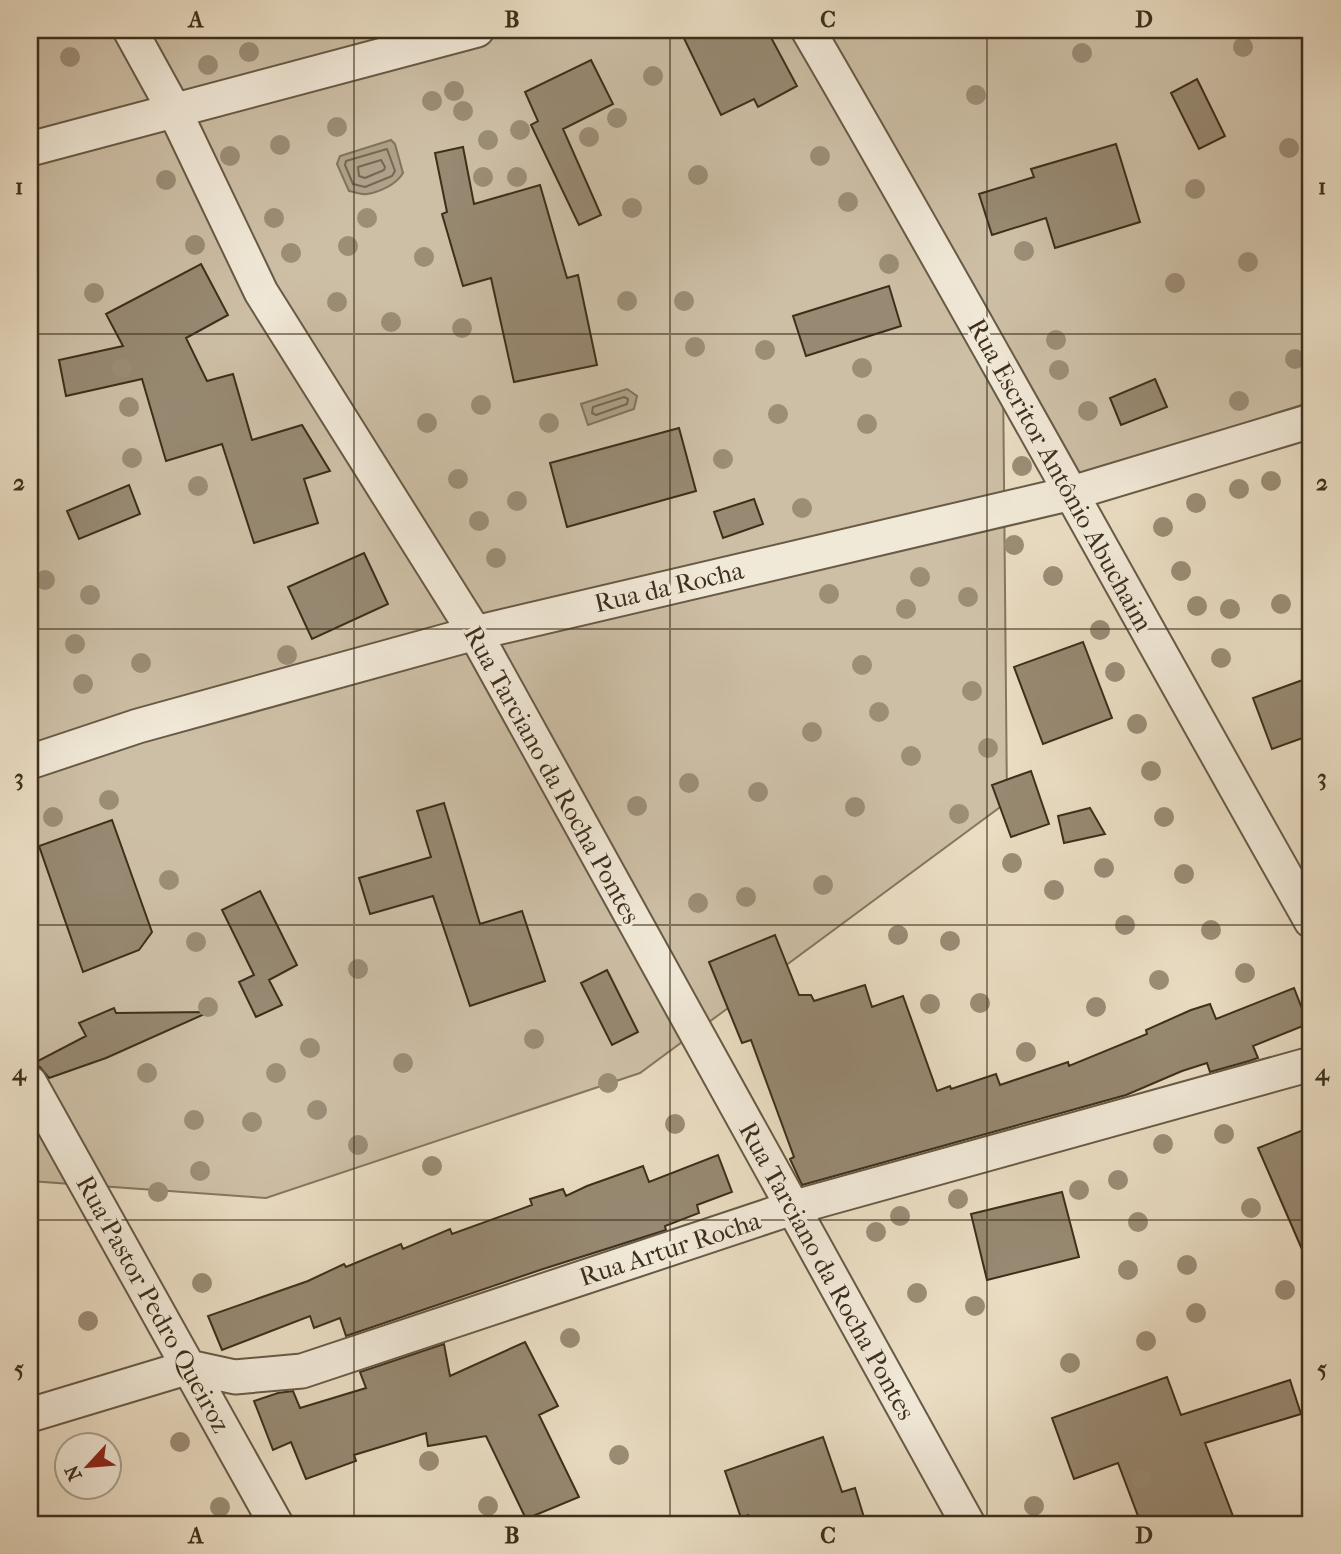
<svg xmlns="http://www.w3.org/2000/svg" width="1341" height="1554" font-family="'IM FELL French Canon',serif">
	<style>
		.green { fill: #cdbfa6; stroke: #857760; stroke-width: 2 }
		.water { fill: #afa28a; stroke: #81745e; stroke-width: 2 }
		.lines { fill: none; stroke-linecap: round; stroke-linejoin: round }
		.shore { stroke: #766852; stroke-width: 2 }
		.building { fill: #978972; stroke: #3d2f1b; stroke-width: 2 }
		.street-casing { stroke: #685a45; stroke-width: 37 }
		.street { stroke: #f1e9d8; stroke-width: 33 }
		.tree { fill: #9b8d76 }
		.grid { fill: none; stroke: #3d2f1b; stroke-width: 2; stroke-opacity: 0.55 }
		.labels { text-anchor: middle; dominant-baseline: central; stroke-width: 7; stroke-linejoin: round; paint-order: stroke }
		.street-label { font-size: 26px; fill: #3d2f1b; stroke: #f1e9d8 }
		.neatline { fill: none; stroke: #3d2f1b; stroke-width: 2.5 }
		.grid-label { font-size: 23px; text-anchor: middle; font-weight: bold; fill: #3d2f1b }
	</style>
	<rect width="100%" height="100%" fill="#eaddc3"/>
	<filter id="stains"><feTurbulence type="fractalNoise" baseFrequency=".00286" numOctaves="4"/><feColorMatrix values="0 0 0 0 .2 0 0 0 0 .09 0 0 0 0 .02 0 0 0 .5 -.17"/></filter>
	<radialGradient id="worn" r=".72"><stop offset=".6" stop-color="#630" stop-opacity="0"/><stop offset="1" stop-color="#630" stop-opacity=".3"/></radialGradient>
	<!-- green -->
	<path class="green" d="M30 30H1311V402L1076 477 1003 375 1007 802 640 1073 266 1198 30 1181Z"/>
	<!-- water -->
	<path class="water" d="M391 140 395 144 403 173C397 184 380 192 367 194 362 195 355 192 349 191L337 164 340 156Z
		M627 389 637 396 634 409 588 425 581 404Z"/>
	<g class="lines">
		<!-- shore -->
		<path class="shore" d="M387 149 395 171 392 176 365 187 353 184 345 165 346 161Z
			M381 160 385 167 384 170 365 178 359 176 358 167Z
			M624 397 628 399 627 404 596 415 592 413 593 407Z"/>
	</g>
	<!-- building -->
	<path class="building" d="M680 30H767L797 86 758 107 754 99 721 115Z
		M591 60 613 104 563 129 601 215 579 225 531 125 538 121 525 92Z
		M1197 79 1225 136 1199 149 1171 93Z
		M1116 144 1140 222 1055 248 1046 218 992 235 979 194 1034 177 1031 169Z
		M463 147 474 204 540 185 567 278 578 275 597 365 514 382 491 278 463 286 442 214 447 212 435 153Z
		M201 264 228 315 186 338 207 381 233 374 252 440 302 425 330 471 304 479 318 523 254 543 222 444 166 461 142 379 66 396 59 360 123 346 106 314Z
		M889 286 901 326 806 356 793 316Z
		M1155 379 1167 407 1121 425 1110 398Z
		M679 428 696 491 567 527 550 463Z
		M129 485 140 514 79 539 67 511Z
		M754 499 763 524 723 538 714 512Z
		M364 553 388 604 312 639 288 587Z
		M1083 642 1112 718 1043 744 1014 667Z
		M1311 677V735L1272 749 1253 698Z
		M1031 771 1049 824 1011 837 992 785Z
		M444 803 480 924 522 911 545 981 470 1006 433 896 370 914 359 878 431 857 417 811Z
		M1090 808 1105 834 1064 843 1058 816Z
		M112 820 152 932 139 950 83 972 39 846Z
		M260 891 297 965 269 980 282 1005 256 1017 239 982 254 975 222 910Z
		M775 935 799 995H811L814 1001 865 985 872 1007 903 996 937 1091 950 1086 951 1089 996 1074 1000 1085 1068 1062 1069 1066 1147 1034 1146 1030 1191 1010 1210 1004 1216 1019 1294 988 1308 1024 1253 1046 1258 1058 1249 1061 1210 1072 1207 1063 1182 1071 1126 1095 802 1185 790 1159 794 1157 751 1040 742 1043 709 962Z
		M607 970 638 1032 612 1045 581 983Z
		M114 1008 116 1013 209 1012 106 1058 49 1078 40 1067 32 1064 86 1036 79 1023Z
		M1311 1127V1270L1258 1148Z
		M718 1155 732 1192 697 1205 699 1213 665 1226 666 1230 543 1269 346 1336 340 1318 314 1328 310 1316 222 1350 208 1316 308 1281 344 1264 346 1267 401 1244 403 1249 450 1229 452 1234 532 1205 530 1199 563 1189 566 1196 587 1186 643 1166 649 1182Z
		M1062 1192 1079 1257 987 1280 971 1214Z
		M525 1342 558 1406 539 1415 579 1497 526 1519 486 1436 428 1446 426 1433 354 1455 356 1461 306 1479 291 1442 273 1450 254 1401 278 1393 293 1391 300 1408 366 1388 360 1372 444 1344 450 1376Z
		M1167 1377 1181 1415 1290 1380 1301 1414 1205 1443 1236 1524H1141L1118 1463 1074 1479 1052 1418Z
		M823 1437 842 1492 855 1488 866 1524H751L748 1515 741 1518 725 1471Z"/>
	<g class="lines">
		<!-- street casing -->
		<g class="street-casing">
			<path id="street" d="M130 30 174 110 261 292 475 633 968 1524
				M808 30C980 325 1143 625 1311 921
				M30 149 477 30
				M30 762 138 726 475 633 1072 493 1311 421
				M30 1083 276 1524
				M30 1415 189 1367 235 1377 302 1371 792 1208 1311 1064"/>
		</g>
		<!-- street -->
		<use href="#street" class="street"/>
	</g>
	<!-- trees -->
	<g class="tree">
		<circle cx="1243" cy="47" r="10"/>
		<circle cx="249" cy="52" r="10"/>
		<circle cx="1082" cy="53" r="10"/>
		<circle cx="70" cy="57" r="10"/>
		<circle cx="208" cy="65" r="10"/>
		<circle cx="653" cy="76" r="10"/>
		<circle cx="454" cy="91" r="10"/>
		<circle cx="976" cy="95" r="10"/>
		<circle cx="432" cy="101" r="10"/>
		<circle cx="463" cy="111" r="10"/>
		<circle cx="617" cy="118" r="10"/>
		<circle cx="337" cy="127" r="10"/>
		<circle cx="520" cy="130" r="10"/>
		<circle cx="589" cy="137" r="10"/>
		<circle cx="488" cy="140" r="10"/>
		<circle cx="280" cy="145" r="10"/>
		<circle cx="1289" cy="148" r="10"/>
		<circle cx="230" cy="156" r="10"/>
		<circle cx="820" cy="156" r="10"/>
		<circle cx="698" cy="175" r="10"/>
		<circle cx="483" cy="177" r="10"/>
		<circle cx="517" cy="177" r="10"/>
		<circle cx="166" cy="180" r="10"/>
		<circle cx="1195" cy="189" r="10"/>
		<circle cx="848" cy="202" r="10"/>
		<circle cx="632" cy="208" r="10"/>
		<circle cx="274" cy="218" r="10"/>
		<circle cx="367" cy="218" r="10"/>
		<circle cx="195" cy="245" r="10"/>
		<circle cx="348" cy="246" r="10"/>
		<circle cx="1024" cy="251" r="10"/>
		<circle cx="291" cy="253" r="10"/>
		<circle cx="424" cy="257" r="10"/>
		<circle cx="1248" cy="262" r="10"/>
		<circle cx="889" cy="264" r="10"/>
		<circle cx="1175" cy="283" r="10"/>
		<circle cx="94" cy="293" r="10"/>
		<circle cx="627" cy="301" r="10"/>
		<circle cx="684" cy="301" r="10"/>
		<circle cx="337" cy="302" r="10"/>
		<circle cx="391" cy="322" r="10"/>
		<circle cx="462" cy="328" r="10"/>
		<circle cx="1056" cy="340" r="10"/>
		<circle cx="695" cy="347" r="10"/>
		<circle cx="765" cy="350" r="10"/>
		<circle cx="1295" cy="359" r="10"/>
		<circle cx="122" cy="368" r="10"/>
		<circle cx="862" cy="368" r="10"/>
		<circle cx="1059" cy="370" r="10"/>
		<circle cx="1239" cy="401" r="10"/>
		<circle cx="481" cy="405" r="10"/>
		<circle cx="129" cy="407" r="10"/>
		<circle cx="1088" cy="411" r="10"/>
		<circle cx="778" cy="414" r="10"/>
		<circle cx="427" cy="423" r="10"/>
		<circle cx="549" cy="423" r="10"/>
		<circle cx="867" cy="424" r="10"/>
		<circle cx="132" cy="458" r="10"/>
		<circle cx="723" cy="459" r="10"/>
		<circle cx="1022" cy="466" r="10"/>
		<circle cx="458" cy="479" r="10"/>
		<circle cx="1271" cy="481" r="10"/>
		<circle cx="198" cy="486" r="10"/>
		<circle cx="1239" cy="489" r="10"/>
		<circle cx="517" cy="501" r="10"/>
		<circle cx="1196" cy="503" r="10"/>
		<circle cx="802" cy="508" r="10"/>
		<circle cx="479" cy="521" r="10"/>
		<circle cx="1163" cy="527" r="10"/>
		<circle cx="1014" cy="545" r="10"/>
		<circle cx="496" cy="558" r="10"/>
		<circle cx="1181" cy="571" r="10"/>
		<circle cx="1053" cy="576" r="10"/>
		<circle cx="920" cy="577" r="10"/>
		<circle cx="45" cy="580" r="10"/>
		<circle cx="829" cy="594" r="10"/>
		<circle cx="90" cy="595" r="10"/>
		<circle cx="968" cy="597" r="10"/>
		<circle cx="1281" cy="604" r="10"/>
		<circle cx="1197" cy="606" r="10"/>
		<circle cx="906" cy="609" r="10"/>
		<circle cx="1230" cy="609" r="10"/>
		<circle cx="1100" cy="630" r="10"/>
		<circle cx="75" cy="644" r="10"/>
		<circle cx="287" cy="655" r="10"/>
		<circle cx="1221" cy="658" r="10"/>
		<circle cx="141" cy="663" r="10"/>
		<circle cx="862" cy="665" r="10"/>
		<circle cx="1115" cy="672" r="10"/>
		<circle cx="83" cy="684" r="10"/>
		<circle cx="972" cy="691" r="10"/>
		<circle cx="879" cy="712" r="10"/>
		<circle cx="1137" cy="724" r="10"/>
		<circle cx="812" cy="732" r="10"/>
		<circle cx="988" cy="748" r="10"/>
		<circle cx="911" cy="756" r="10"/>
		<circle cx="1151" cy="771" r="10"/>
		<circle cx="689" cy="783" r="10"/>
		<circle cx="758" cy="792" r="10"/>
		<circle cx="109" cy="800" r="10"/>
		<circle cx="637" cy="806" r="10"/>
		<circle cx="855" cy="807" r="10"/>
		<circle cx="959" cy="814" r="10"/>
		<circle cx="53" cy="817" r="10"/>
		<circle cx="1164" cy="817" r="10"/>
		<circle cx="1012" cy="863" r="10"/>
		<circle cx="1104" cy="868" r="10"/>
		<circle cx="1184" cy="874" r="10"/>
		<circle cx="169" cy="880" r="10"/>
		<circle cx="823" cy="885" r="10"/>
		<circle cx="1054" cy="890" r="10"/>
		<circle cx="746" cy="897" r="10"/>
		<circle cx="698" cy="903" r="10"/>
		<circle cx="1125" cy="925" r="10"/>
		<circle cx="1211" cy="930" r="10"/>
		<circle cx="898" cy="935" r="10"/>
		<circle cx="950" cy="941" r="10"/>
		<circle cx="196" cy="942" r="10"/>
		<circle cx="358" cy="969" r="10"/>
		<circle cx="1245" cy="973" r="10"/>
		<circle cx="1159" cy="980" r="10"/>
		<circle cx="980" cy="1003" r="10"/>
		<circle cx="930" cy="1004" r="10"/>
		<circle cx="208" cy="1007" r="10"/>
		<circle cx="1096" cy="1007" r="10"/>
		<circle cx="534" cy="1039" r="10"/>
		<circle cx="310" cy="1048" r="10"/>
		<circle cx="1026" cy="1052" r="10"/>
		<circle cx="403" cy="1063" r="10"/>
		<circle cx="147" cy="1073" r="10"/>
		<circle cx="276" cy="1073" r="10"/>
		<circle cx="608" cy="1083" r="10"/>
		<circle cx="317" cy="1110" r="10"/>
		<circle cx="194" cy="1120" r="10"/>
		<circle cx="252" cy="1122" r="10"/>
		<circle cx="675" cy="1124" r="10"/>
		<circle cx="1224" cy="1134" r="10"/>
		<circle cx="1163" cy="1144" r="10"/>
		<circle cx="358" cy="1145" r="10"/>
		<circle cx="432" cy="1166" r="10"/>
		<circle cx="200" cy="1171" r="10"/>
		<circle cx="1118" cy="1180" r="10"/>
		<circle cx="1079" cy="1190" r="10"/>
		<circle cx="158" cy="1192" r="10"/>
		<circle cx="958" cy="1199" r="10"/>
		<circle cx="1251" cy="1208" r="10"/>
		<circle cx="900" cy="1216" r="10"/>
		<circle cx="1138" cy="1222" r="10"/>
		<circle cx="876" cy="1232" r="10"/>
		<circle cx="1187" cy="1265" r="10"/>
		<circle cx="1128" cy="1270" r="10"/>
		<circle cx="202" cy="1283" r="10"/>
		<circle cx="1285" cy="1290" r="10"/>
		<circle cx="917" cy="1293" r="10"/>
		<circle cx="975" cy="1306" r="10"/>
		<circle cx="1196" cy="1313" r="10"/>
		<circle cx="88" cy="1321" r="10"/>
		<circle cx="570" cy="1338" r="10"/>
		<circle cx="1146" cy="1341" r="10"/>
		<circle cx="1070" cy="1363" r="10"/>
		<circle cx="180" cy="1442" r="10"/>
		<circle cx="619" cy="1455" r="10"/>
		<circle cx="429" cy="1461" r="10"/>
		<circle cx="1141" cy="1479" r="10"/>
		<circle cx="488" cy="1506" r="10"/>
		<circle cx="1034" cy="1506" r="10"/>
		<circle cx="220" cy="1507" r="10"/>
	</g>
	<!-- grid -->
	<path class="grid" d="M354 30V1524M670 30V1524M987 30V1524M30 334H1311M30 629H1311M30 925H1311M30 1220H1311"/>
	<g class="labels">
		<!-- street labels -->
		<g class="street-label">
			<text transform="translate(1060 475) rotate(61)">Rua Escritor Antônio Abuchaim</text>
			<text transform="translate(669 587) rotate(-13)">Rua da Rocha</text>
			<text transform="translate(552 775) rotate(61)">Rua Tarciano da Rocha Pontes</text>
			<text transform="translate(670 1249) rotate(-18)">Rua Artur Rocha</text>
			<text transform="translate(827 1271) rotate(61)">Rua Tarciano da Rocha Pontes</text>
			<text transform="translate(153 1304) rotate(61)">Rua Pastor Pedro Queiroz</text>
		</g>
	</g>
	<!-- margin -->
	<rect width="1341" height="1554" fill="none" stroke="#eaddc3" stroke-width="77"/>
	<!-- north arrow -->
	<g transform="translate(88 1466) rotate(244)"><circle r="33" fill="#f1e9d8" stroke="#a99f8c" stroke-width="2"/>
	<path d="M0-5L12 26L0 18L-12 26Z" fill="#8f2418"/>
	<text y="-10" font-size="19" font-weight="bold" text-anchor="middle" fill="#3d2f1b">N</text>
	</g>
	<rect x="38" y="38" width="1264" height="1478" class="neatline"/>
	<g class="grid-label">
		<text x="196" y="27">A</text>
		<text x="512" y="27">B</text>
		<text x="828" y="27">C</text>
		<text x="1144" y="27">D</text>
		<text x="19" y="194">1</text>
		<text x="1322" y="194">1</text>
		<text x="19" y="490">2</text>
		<text x="1322" y="490">2</text>
		<text x="19" y="785">3</text>
		<text x="1322" y="785">3</text>
		<text x="19" y="1080">4</text>
		<text x="1322" y="1080">4</text>
		<text x="19" y="1376">5</text>
		<text x="1322" y="1376">5</text>
		<text x="196" y="1543">A</text>
		<text x="512" y="1543">B</text>
		<text x="828" y="1543">C</text>
		<text x="1144" y="1543">D</text>
	</g>
	<rect width="100%" height="100%" filter="url(#stains)"/>
	<rect width="100%" height="100%" fill="url(#worn)"/>
</svg>
